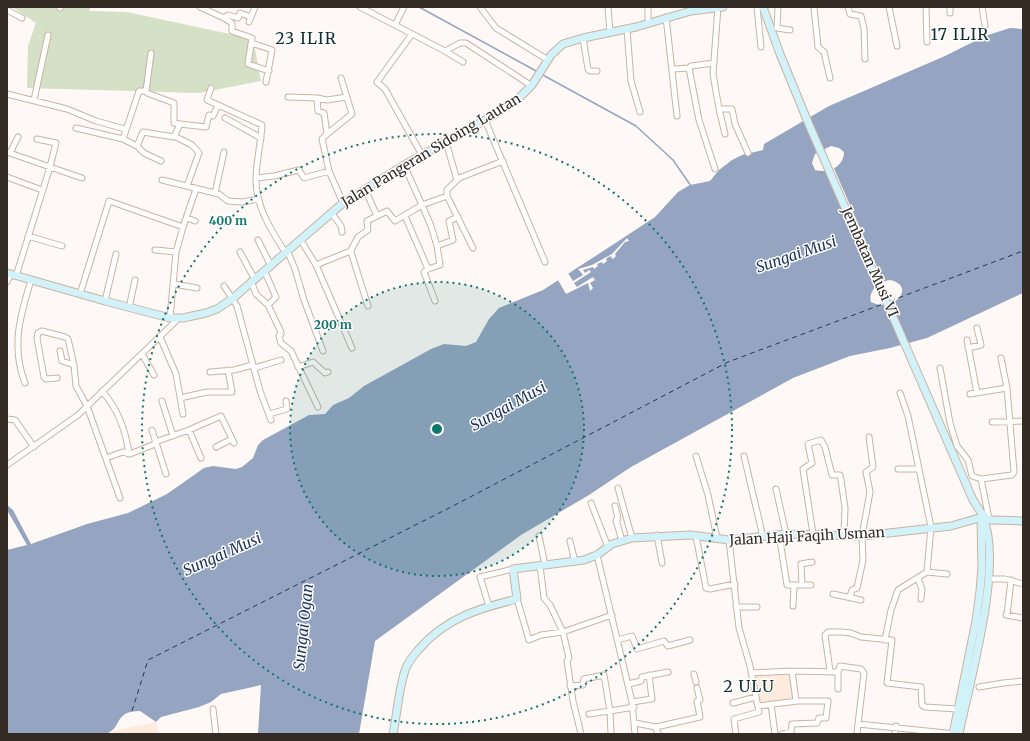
<svg xmlns="http://www.w3.org/2000/svg" width="1030" height="741" font-family="Merriweather,serif">
	<style>
		.built { fill: #fdebde }
		.green { fill: #d4e1c6 }
		.water { fill: #95a5c1; fill-rule: evenodd }
		.pier { fill: #fef9f6 }
		.lines { fill: none; stroke-linecap: round; stroke-linejoin: round }
		.stream { stroke: #95a5c1; stroke-width: 1.5 }
		.ferry { stroke: #21365e; stroke-width: 1; stroke-dasharray: 5 4; stroke-linecap: butt }
		.street-casing { stroke: #cab3a2; stroke-width: 7 }
		.secondary-casing { stroke: #cab3a2; stroke-width: 9 }
		.street { stroke: #fff; stroke-width: 5 }
		.secondary { stroke: #d1f2f9; stroke-width: 7 }
		.ring { fill: none; stroke: #0f766e; stroke-width: 2; stroke-dasharray: 2 4 }
		.labels { text-anchor: middle; dominant-baseline: central; stroke-width: 3; stroke-linejoin: round; paint-order: stroke }
		.street-label { font-size: 14px; fill: #342b25; stroke: #fff }
		.water-label { font-size: 15px; font-style: italic; fill: #21365e; stroke: #fff }
		.quarter-label { font-size: 16px; letter-spacing: 1px; fill: #0f312d; stroke: #fff }
		.centre { fill: #0f766e; stroke: #fff; stroke-width: 2 }
		.ring-label { font-size: 12px; text-anchor: middle; font-weight: bold; fill: #0f766e; stroke: #fff; stroke-width: 3; stroke-linejoin: round; paint-order: stroke }
	</style>
	<rect width="100%" height="100%" fill="#fef9f6"/>
	<!-- built -->
	<path class="built" d="M794 672 796 700 764 704 757 699 754 675Z
		M156 722 159 734H114L113 731Z"/>
	<!-- green -->
	<path class="green" d="M12 7H90V11L127 12 253 39 261 81 199 93 27 88 28 46 36 23Z"/>
	<!-- water -->
	<path class="water" d="M1010 28 1023 29V293L927 338 890 348 850 356 793 378 631 467 589 495 521 535 375 641 359 734H258L261 685 221 694 211 702 199 707 161 717 156 722 140 711C114 711 122 727 108 733L7 734V550L27 545 7 510V505L13 510 31 544 87 524 128 513 167 494 204 468 213 466 236 469 242 467 253 458 258 445 263 440 309 415 325 414 333 405 349 398 364 386 431 349 444 344 466 346 476 342 489 319 499 308 543 290 614 244 655 217 678 192 690 185 710 181 719 170 732 160 742 155 763 150 764 144 829 106 945 56 985 36ZM831 146 839 148 844 152C844 167 828 174 815 170L812 163 815 154ZM890 280C917 286 894 314 871 302 868 291 879 281 890 280Z"/>
	<!-- pier -->
	<path class="pier" d="M833 166 884 283 880 285 825 169Z
		M627 238 629 241 625 242 615 254 616 256 613 259 610 256 606 259 607 261 603 264 602 262 597 264 598 266 594 269 593 267 583 270 585 273 589 270 591 272 574 283 577 287 593 277 595 280 590 283 593 288 590 291 588 283 566 294 558 280 568 273 573 281 583 275 578 269 592 265 612 254Z"/>
	<g class="lines">
		<!-- stream -->
		<path class="stream" d="M419 7 538 72
			M1023 7V9
			M541 74 636 126 673 160 691 186"/>
		<!-- ferry -->
		<path class="ferry" d="M890 301 1023 251
			M132 711 148 660 453 506 728 362 883 304"/>
		<!-- street casing -->
		<g class="street-casing">
			<path id="street" d="M200 7 224 18 228 15 238 18 240 13 251 17
				M360 7 445 51 460 43H466L532 86
				M480 7 496 28 548 60
				M608 7 610 33
				M718 7 713 74 719 109H732L735 124 748 153
				M757 7 761 47
				M778 7 777 28 790 30
				M814 7 818 47 824 52 830 78
				M848 7 850 14 861 16 864 28 865 59
				M889 7 897 46
				M926 7 927 42
				M982 7 985 25
				M60 8 61 7
				M7 10 22 18
				M950 13V7
				M666 17 677 116
				M224 18 232 23V31L252 38 248 64 269 71
				M249 22 255 7
				M648 24V7
				M395 25 404 7
				M627 29 631 81 640 112
				M412 34 377 82 385 89 422 155
				M583 38 588 69 590 71H597
				M252 43 272 50 266 82
				M445 51 463 62
				M714 63 691 66 689 68 699 120 715 169
				M673 69 689 68
				M211 88 207 100 262 125C261 143 256 162 256 180 256 207 271 230 285 252
				M146 91 147 93 174 103V123L180 124
				M7 94 67 109 96 121 125 129
				M288 97 317 98 318 111 324 113 327 134 322 139 329 171 343 203
				M317 98 327 100 347 97
				M34 100 48 35
				M719 109 725 134
				M225 118 261 138
				M485 120 545 262
				M76 128 123 139 137 146 144 153 161 161
				M327 134 352 114 341 78
				M174 136 192 145 199 153 187 186
				M123 139 139 91H146L151 53
				M446 142 457 180
				M137 146 143 132 174 137 180 124 206 127 209 115 213 116 218 105
				M7 152 50 167 56 143 37 139
				M10 153 18 137
				M404 165 422 205 447 196 473 248
				M7 177 42 190
				M256 178 274 176 299 170 304 178 329 171
				M162 180 219 194 228 201 242 202 259 199
				M365 189 377 216
				M215 193 224 152
				M447 196V190L459 178 503 161
				M331 212 341 226 342 232
				M405 216 428 269 424 272 435 301
				M187 218 195 221
				M28 236 62 246
				M300 239 316 265 348 252H351L368 306
				M258 240 270 264
				M155 250 176 252
				M287 250 295 269 304 300 323 351
				M240 252 254 278
				M350 252 358 237 368 230 367 221 387 211 395 221 422 205 431 226 437 246
				M316 265 352 348
				M428 269 440 265 437 246 453 240 449 221 458 217
				M264 270 276 297 268 305
				M16 276 50 167 82 178
				M251 281 256 294 268 305 281 332V334L279 336 281 343 291 351 318 407
				M7 282 11 274
				M174 284 197 288
				M224 286 237 306 260 391 271 420
				M80 294 109 201 183 227 196 189
				M105 301 116 254
				M129 308 135 280
				M170 318 176 252 183 227
				M160 337 176 374 183 414
				M967 340 977 393
				M968 348 981 345 977 328
				M60 351 62 361 74 365
				M142 354 154 375
				M298 367 313 362 325 373 328 372
				M254 368 281 360
				M940 368 950 423 957 446 968 460 972 476 981 479 1012 475 1014 472 1007 388 1001 358
				M210 372 234 370 253 365
				M57 378 46 379 44 377 37 338 38 333 42 331 65 337 68 339 74 365 76 386 87 406 120 498
				M25 383C11 347 20 316 31 280
				M102 391C117 408 126 431 129 454
				M900 393 908 416 931 527 927 572 947 574
				M970 394 1007 388
				M180 398 207 392H232L228 370
				M162 401 173 436
				M269 414 287 409 286 401
				M7 419 15 420 34 447
				M992 422 1023 421
				M152 430 166 474
				M189 430 201 458
				M155 442 189 430 221 416 234 443
				M216 447 232 439
				M696 456 708 495 717 538
				M744 456 763 537
				M106 458 123 452 130 454 155 444
				M7 465 78 415 178 319
				M898 469H919
				M981 479 989 519
				M618 488 632 538
				M776 489 786 534
				M591 503 608 547
				M615 506 618 518 616 520 622 541
				M779 534 787 585H811
				M813 534 803 469 812 463 808 444 821 440 825 447 832 475H840L841 480 845 508 844 535
				M657 535 662 563
				M539 536 545 565
				M696 536 706 588 710 589 735 584
				M729 540 739 628 750 666 759 712 734 719 736 734
				M570 541 575 562
				M597 555 632 702 635 734
				M918 579 922 589 921 599
				M988 579H1005L1023 584
				M802 585 801 564 812 562
				M833 594 861 600
				M850 597 852 590 857 588 863 560 862 536 870 492 866 472 873 467 869 437
				M517 599 529 640 541 635 563 632 550 605 544 598 540 566
				M489 606 480 577 513 569
				M793 606 794 585
				M736 607H757
				M1006 615 1023 618
				M1007 615 1011 580
				M618 640 632 636 637 649 664 641 668 646 690 640
				M885 640 891 610 898 590 927 572
				M792 671 796 701
				M830 671 825 635 828 632H841L851 633 861 637 892 640 887 683 921 687 922 705 925 707 957 709
				M751 673 792 671 838 672 840 666 861 669 864 673 858 724 956 734
				M694 674 696 682
				M628 684 641 681 642 677 668 672
				M570 686 583 685 584 679 604 675 610 711 589 714
				M979 687 1003 683 1023 681
				M838 689V672
				M632 702 652 699 649 675
				M733 703 756 697
				M771 704 775 734
				M758 706 798 701H828L826 718H819L817 723 792 724 791 732 782 734
				M213 709 216 734
				M635 723 656 727 700 717 697 701 700 700 697 688
				M656 727 658 734
				M581 734 573 701 567 661 569 658 563 632 612 615
				M611 734 610 711 634 707
				M857 734 858 724
				M895 734 896 726"/>
		</g>
		<!-- secondary casing -->
		<g class="secondary-casing">
			<path id="secondary" d="M763 7 780 54 810 127 973 500 982 514
				M7 273 105 301 170 318H183L206 313 217 309 232 299 343 203 404 165 489 118 516 101 532 85 551 55 563 44 583 38 636 27 691 11 723 7
				M984 518 992 520 1023 521
				M393 734C397 715 399 685 406 668 409 660 415 654 420 648 446 618 480 608 517 599L513 569 584 560 597 555 612 544 632 538 691 535 729 540 786 534 862 536 951 526 979 518 982 519 984 515
				M953 734 976 621 980 591 982 568 981 519
				M959 734C969 684 1004 563 983 518"/>
		</g>
		<!-- street -->
		<use href="#street" class="street"/>
		<!-- secondary -->
		<use href="#secondary" class="secondary"/>
	</g>
	<!-- distance rings -->
	<circle cx="437" cy="429" r="147" fill="#0f766e" fill-opacity=".12"/>
	<g class="ring">
		<circle cx="437" cy="429" r="147"/>
		<circle cx="437" cy="429" r="295"/>
	</g>
	<g class="labels">
		<!-- street labels -->
		<g class="street-label">
			<text transform="translate(431 150) rotate(-31)">Jalan Pangeran Sidoing Lautan</text>
			<text transform="translate(870 262) rotate(66)">Jembatan Musi VI</text>
			<text transform="translate(807 536) rotate(-3)">Jalan Haji Faqih Usman</text>
		</g>
		<!-- water labels -->
		<g class="water-label">
			<text transform="translate(796 254) rotate(-19)">Sungai Musi</text>
			<text transform="translate(508 406) rotate(-29)">Sungai Musi</text>
			<text transform="translate(222 554) rotate(-24)">Sungai Musi</text>
			<text transform="translate(303 627) rotate(-84)">Sungai Ogan</text>
		</g>
		<!-- quarter labels -->
		<g class="quarter-label">
			<text x="960" y="34">17 ILIR</text>
			<text x="306" y="38">23 ILIR</text>
			<text x="749" y="686">2 ULU</text>
		</g>
	</g>
	<circle cx="437" cy="429" r="6" class="centre"/>
	<g class="ring-label">
		<text x="228" y="225">400 m</text>
		<text x="333" y="329">200 m</text>
	</g>
	<!-- border -->
	<rect width="1030" height="741" fill="none" stroke="#342b25" stroke-width="16"/>
</svg>
